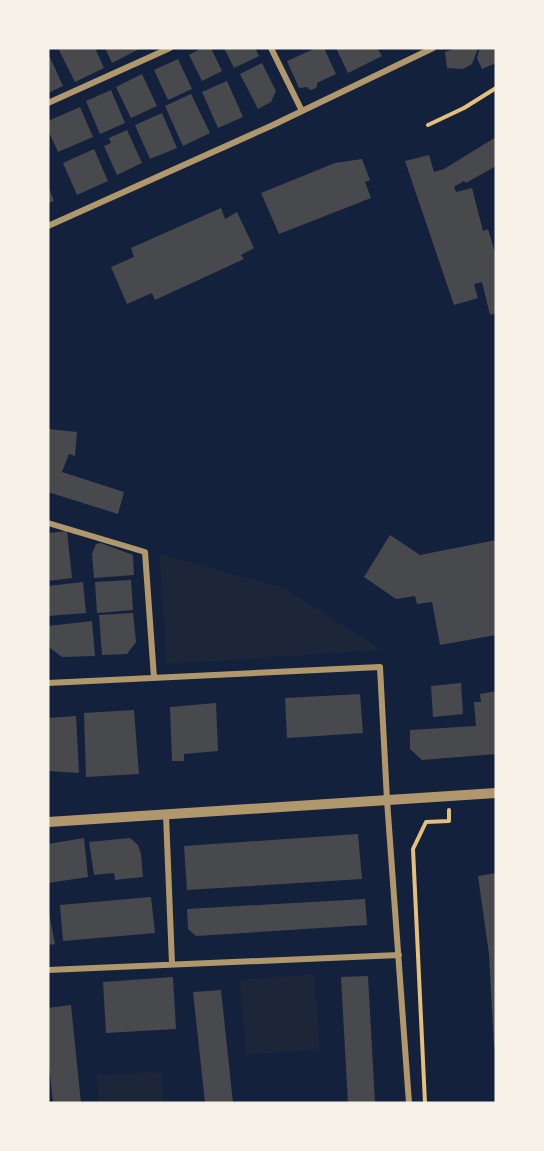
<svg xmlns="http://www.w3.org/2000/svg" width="544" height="1151" font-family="'DM Sans',sans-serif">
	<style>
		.green { fill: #1d2539 }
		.building { fill: #48494c }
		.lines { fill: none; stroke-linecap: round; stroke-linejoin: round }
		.path { stroke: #e5c07b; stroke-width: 4 }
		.minor { stroke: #b1986c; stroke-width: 6 }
		.tertiary { stroke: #b1986c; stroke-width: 10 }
	</style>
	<rect width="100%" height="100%" fill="#14213d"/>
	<!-- green -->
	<path class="green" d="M159 554 284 588 382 650 167 664Z
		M314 974 320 1049 246 1055 240 980Z
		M162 1072 163 1103H99L97 1075Z"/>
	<!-- building -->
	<path class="building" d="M63 48H95L104 68 75 82 59 50Z
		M105 48H141L112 63Z
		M202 48H211L222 71 202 81 189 55Z
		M224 48H255L259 56 234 68Z
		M316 48H324L336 74 317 83V87L314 89 310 90 307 87 299 88 287 61Z
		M336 48H377L382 56 348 73Z
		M457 48H478L472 64 463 69 447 68 445 52Z
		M480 48H496V63L482 69 477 58Z
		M48 53 63 86 48 93Z
		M178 59 192 89 168 100 154 70Z
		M262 63 276 91 271 102 258 109 240 74Z
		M142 74 157 106 131 118 116 87Z
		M227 81 243 117 218 128 202 92Z
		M111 90 125 123 100 134 86 101Z
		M191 94 210 133 183 146 165 106Z
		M80 107 93 137 58 152 48 130V121Z
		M162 113 177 148 150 159 135 125Z
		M127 130 142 163 117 175 104 146 111 143 109 138Z
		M496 137V166L466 183 464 181 454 187 456 192 472 188 483 231 488 229 496 256V313L490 315 482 282 474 284 478 298 454 305 405 161 429 155 434 172 444 169Z
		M94 149 108 181 77 195 63 163Z
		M362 159 370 180 365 182 371 198 279 234 261 193 335 163Z
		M48 185 54 201 48 203Z
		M221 208 225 219 237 212 254 248 241 255 244 259 155 300 152 293 127 304 111 267 134 257 131 248Z
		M48 429 77 432 75 456 69 454 62 472 124 492 118 514 48 492Z
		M67 531 72 578 48 581V533Z
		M390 535 420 555 496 540V635L440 645 432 602 417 604 415 596 396 599 364 577Z
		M101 543 133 555 134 575 94 578 92 554 96 544Z
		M131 580 133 610 97 613 95 582Z
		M83 582 86 613 48 616V586Z
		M133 613 136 642 127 654 102 655 99 615Z
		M92 621 95 656 62 657 50 648 48 626Z
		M461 683 463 714 433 717 431 686Z
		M496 691V754L422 760 410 749V730L476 726 474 702H481L480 694Z
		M360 694 363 733 287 738 285 698Z
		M216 703 218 751 184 754V761H172L170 707Z
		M134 710 139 774 86 777 84 713Z
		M76 716 79 773 48 771V718Z
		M358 834 362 879 187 890 184 846Z
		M84 838 88 877 48 883V844Z
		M130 838 138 845 141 854 143 877 115 880 114 873 94 875 89 842Z
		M496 873V1047H494L489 954 478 876Z
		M151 897 155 933 63 941 60 905Z
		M365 899 367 925 196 936 188 929 187 909Z
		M48 908 55 944 48 945Z
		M368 976 375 1103H348L341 977Z
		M173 977 176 1029 106 1033 103 982Z
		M221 990 233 1103H205L193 992Z
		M71 1005 81 1103H53L48 1054V1008Z"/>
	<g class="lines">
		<!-- path -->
		<path class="path" d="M428 125 464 108 496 88
			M425 1103 413 849 426 822 449 821V810"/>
		<!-- minor -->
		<path class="minor" d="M271 48 302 111
			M48 103 170 48
			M48 226 273 125 433 48
			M48 523 145 552 154 678
			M48 683 380 667 387 800 409 1103
			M166 815 172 964
			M48 970 399 955"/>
		<!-- tertiary -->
		<path class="tertiary" d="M48 822 496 793"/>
	</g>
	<!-- border -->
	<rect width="544" height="1151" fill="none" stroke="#f6f1e7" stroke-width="99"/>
</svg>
